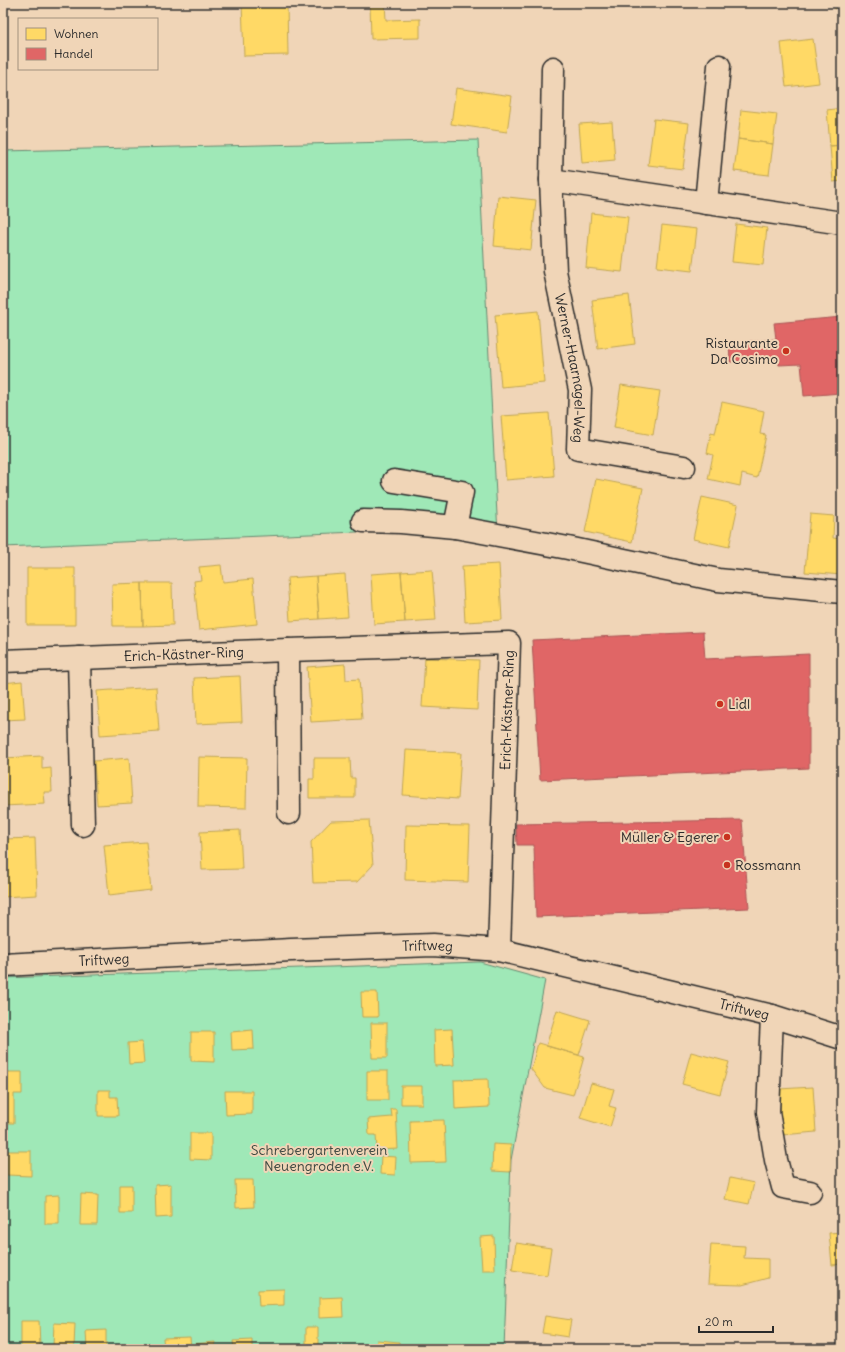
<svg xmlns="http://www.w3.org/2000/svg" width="845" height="1352" font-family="Delius,sans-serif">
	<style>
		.green { fill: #9fe8b7; stroke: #658a71 }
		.homes { fill: #ffd966; stroke: #bfa554 }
		.shops { fill: #e06666; stroke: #aa5454 }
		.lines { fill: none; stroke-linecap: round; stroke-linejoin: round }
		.minor-casing { stroke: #2b2b2b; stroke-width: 25 }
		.minor { stroke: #f0d5b7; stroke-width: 22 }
		.poi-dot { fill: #c8321e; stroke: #f0d5b7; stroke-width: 1.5 }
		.labels { text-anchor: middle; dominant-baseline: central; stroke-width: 4; stroke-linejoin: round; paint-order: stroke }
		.poi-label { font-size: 14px; fill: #2b2b2b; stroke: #f0d5b7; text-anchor: end }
		.street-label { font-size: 14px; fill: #2b2b2b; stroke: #f0d5b7 }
		.park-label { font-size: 14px; fill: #3c4740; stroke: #f0d5b7 }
	</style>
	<rect width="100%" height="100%" fill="#f0d5b7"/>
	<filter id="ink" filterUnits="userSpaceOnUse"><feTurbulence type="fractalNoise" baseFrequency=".025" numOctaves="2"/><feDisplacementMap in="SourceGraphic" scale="8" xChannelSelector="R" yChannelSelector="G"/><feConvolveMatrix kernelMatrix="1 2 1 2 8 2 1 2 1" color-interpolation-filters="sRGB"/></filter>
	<g filter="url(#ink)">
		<!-- green -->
		<path class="green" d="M478 140 498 535 404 530 3 547V151Z
			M480 962 545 980 511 1160 504 1349H3V978Z"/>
		<!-- homes -->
		<path class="homes" d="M242 3H287L288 55 244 56Z
			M370 3H385L386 20 420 19V38L371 39Z
			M834 3H842V8L835 9Z
			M813 39 819 83 786 87 781 43Z
			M456 88 512 96 507 132 451 124Z
			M842 108V145L830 146 827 110Z
			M741 110 777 114 773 144 738 139Z
			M654 119 689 123 683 169 648 165Z
			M612 122 615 160 582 163 579 124Z
			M738 139 773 144 769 175 734 171Z
			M842 145V181L833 182 830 146Z
			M498 196 536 200 531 250 494 246Z
			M591 213 628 217 622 272 586 268Z
			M736 224 767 228 763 265 732 262Z
			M662 225 697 229 692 271 657 267Z
			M629 295 635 344 598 349 592 300Z
			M538 311 544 383 501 387 495 315Z
			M621 385 660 391 653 435 614 428Z
			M722 402 764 411 760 434 766 435 757 478 742 474 740 486 708 479 713 455 707 453 711 433 715 434Z
			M549 413 554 476 506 480 501 416Z
			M596 479 643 488 632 542 585 532Z
			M702 497 738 505 729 547 693 539Z
			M810 514 834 516 833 538 842 539V575L805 572Z
			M499 564 502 620 465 622 462 566Z
			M221 565 223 582 253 579 257 624 199 630 194 581 201 580 199 567Z
			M27 568H75V625H27Z
			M432 570 436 620 405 622 401 572Z
			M401 572 405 622 374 624 371 574Z
			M345 574 348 617 319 619 316 576Z
			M316 576 319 619 290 621 287 578Z
			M142 583H172L173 625 143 626Z
			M142 583 143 626H113L112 584Z
			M425 658 479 660 477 710 422 707Z
			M345 664 346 680 359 679 362 719 311 722 307 667Z
			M240 676 242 722 196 724 194 678Z
			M22 681 25 719 3 720V683Z
			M156 687 159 731 100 735 97 691Z
			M406 750 461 753 458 799 403 795Z
			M42 756V769L51 768 52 792H44L45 804 3 806V758Z
			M199 757 247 758 246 808 198 807Z
			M129 758 132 803 97 805 94 761Z
			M314 758H350L351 778H355V798H309V779H314Z
			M369 820 373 865 357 882 313 883 311 842 331 821Z
			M406 825 470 826 468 882 405 880Z
			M240 830 242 869 202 870 200 832Z
			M35 838 37 895 3 897V839Z
			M146 842 151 890 109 895 104 845Z
			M361 992H377L378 1017H362Z
			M557 1010 590 1020 579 1055 546 1046Z
			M371 1023H387V1058H372Z
			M452 1029 454 1065 435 1066 434 1030Z
			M253 1030 254 1049 232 1050 231 1032Z
			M191 1032H214V1062L191 1061Z
			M142 1042 144 1063 129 1064 128 1043Z
			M538 1043 584 1057 573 1095 545 1088 531 1069Z
			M691 1052 729 1062 720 1094 682 1084Z
			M367 1071H388V1100H367Z
			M3 1072H22V1094H14V1123H3Z
			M488 1079 489 1107 455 1109 454 1080Z
			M591 1083 614 1089 609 1106 616 1108 610 1127 580 1118Z
			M401 1086H422V1104H401Z
			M813 1087 816 1132 782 1135 779 1089Z
			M98 1090H110V1097H117L118 1116H98Z
			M225 1091H252V1114L226 1115Z
			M391 1109H396L398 1149 377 1150 376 1135H369L368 1119 392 1117Z
			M444 1120 446 1162 411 1163 410 1121Z
			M190 1133H211V1160L190 1159Z
			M493 1144 511 1145 510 1172 492 1171Z
			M7 1151H31V1176L7 1175Z
			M381 1156 396 1157 395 1175 380 1174Z
			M730 1178 754 1183 749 1204 725 1199Z
			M235 1180H253L254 1207 236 1208Z
			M171 1184V1217L156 1218 155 1185Z
			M120 1185H132V1213H120Z
			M81 1194 98 1195 97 1225H80Z
			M59 1195V1224H45V1196Z
			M842 1232V1264L832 1265 829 1233Z
			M494 1236 495 1270H482L480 1237Z
			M516 1243 551 1248 547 1275 512 1270Z
			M711 1244 745 1246 744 1258 768 1259V1278L742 1285 708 1284Z
			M284 1289V1305L259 1306 258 1290Z
			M342 1297 343 1317 319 1318V1298Z
			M545 1316 571 1320 568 1337 542 1333Z
			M21 1321H39L40 1347H21Z
			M54 1323 75 1324 74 1347 53 1346Z
			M306 1327H318V1349H306Z
			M106 1330V1349H87L86 1331Z
			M190 1337 191 1349H164L163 1338Z
			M252 1340V1349H234L233 1341Z
			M377 1340 399 1342V1349H376Z
			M215 1342V1349H195L194 1344Z
			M131 1345H150V1349H131Z
			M455 1346H477V1349H455Z"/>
		<!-- shops -->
		<path class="shops" d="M842 317V372H840L841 393 804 396 801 364 779 365 778 359 730 362 729 343 776 339 774 323Z
			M703 632 705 659 809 654V768L540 780 532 640Z
			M742 820 749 908 536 917 534 845H517L516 824Z"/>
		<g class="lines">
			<!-- minor casing -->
			<g class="minor-casing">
				<g id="minor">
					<path id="s1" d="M553 68 551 180 555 271 580 390 578 449 684 467"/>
					<path d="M551 180 842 223"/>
					<path d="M706 203 719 66"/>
					<path d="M394 481 462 492 455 527"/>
					<path d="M363 521 401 522 455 527 568 548 718 580 842 592"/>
					<path d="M288 650 289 813"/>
					<path d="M79 658 83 825"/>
					<path id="s2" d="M3 661 288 650 509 643 499 950"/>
					<path id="s3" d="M3 965 291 950 433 945 499 950 772 1016 842 1038"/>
					<path d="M772 1016 768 1112 776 1160 783 1187 810 1192"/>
				</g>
			</g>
			<!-- minor -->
			<use href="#minor" class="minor"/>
		</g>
	</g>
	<!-- markers -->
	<g class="poi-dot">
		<circle cx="786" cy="351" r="4"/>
		<circle cx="720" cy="704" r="4"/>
		<circle cx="727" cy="837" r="4"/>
		<circle cx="727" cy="865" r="4"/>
	</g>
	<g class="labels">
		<!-- poi labels -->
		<g class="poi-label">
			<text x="778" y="343">Ristaurante<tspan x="778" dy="16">Da Cosimo</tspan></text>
			<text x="728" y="704" text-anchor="start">Lidl</text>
			<text x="719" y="837">Müller &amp; Egerer</text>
			<text x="735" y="865" text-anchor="start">Rossmann</text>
		</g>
		<!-- street labels -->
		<g class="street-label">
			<text stroke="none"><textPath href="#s1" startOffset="302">Werner-Haarnagel-Weg</textPath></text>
			<text stroke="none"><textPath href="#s2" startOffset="181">Erich-Kästner-Ring</textPath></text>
			<text transform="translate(507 710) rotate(-88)">Erich-Kästner-Ring</text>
			<text stroke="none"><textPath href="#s3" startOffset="425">Triftweg</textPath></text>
			<text stroke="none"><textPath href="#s3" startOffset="101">Triftweg</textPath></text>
			<text stroke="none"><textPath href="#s3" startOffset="749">Triftweg</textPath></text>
		</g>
		<!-- park labels -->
		<g class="park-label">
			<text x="319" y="1150">Schrebergartenverein<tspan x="319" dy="16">Neuengroden e.V.</tspan></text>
		</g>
	</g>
	<!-- margin -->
	<rect width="845" height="1352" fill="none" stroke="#f0d5b7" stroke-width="16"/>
	<rect x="8" y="8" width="829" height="1336" fill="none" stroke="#2b2b2b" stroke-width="1.5" filter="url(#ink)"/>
	<!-- legend -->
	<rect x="18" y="18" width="140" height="52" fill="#f0d5b7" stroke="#a1917f"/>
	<rect x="26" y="28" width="20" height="12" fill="#ffd966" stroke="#a1917f"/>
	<text x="54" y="38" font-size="12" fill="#2b2b2b">Wohnen</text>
	<rect x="26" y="48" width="20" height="12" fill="#e06666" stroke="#a1917f"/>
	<text x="54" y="58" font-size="12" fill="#2b2b2b">Handel</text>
	<!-- scale -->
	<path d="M699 1326v6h74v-6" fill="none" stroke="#2b2b2b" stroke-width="2"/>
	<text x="705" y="1326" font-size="12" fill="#2b2b2b" stroke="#f0d5b7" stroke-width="3" paint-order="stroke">20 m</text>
</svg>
